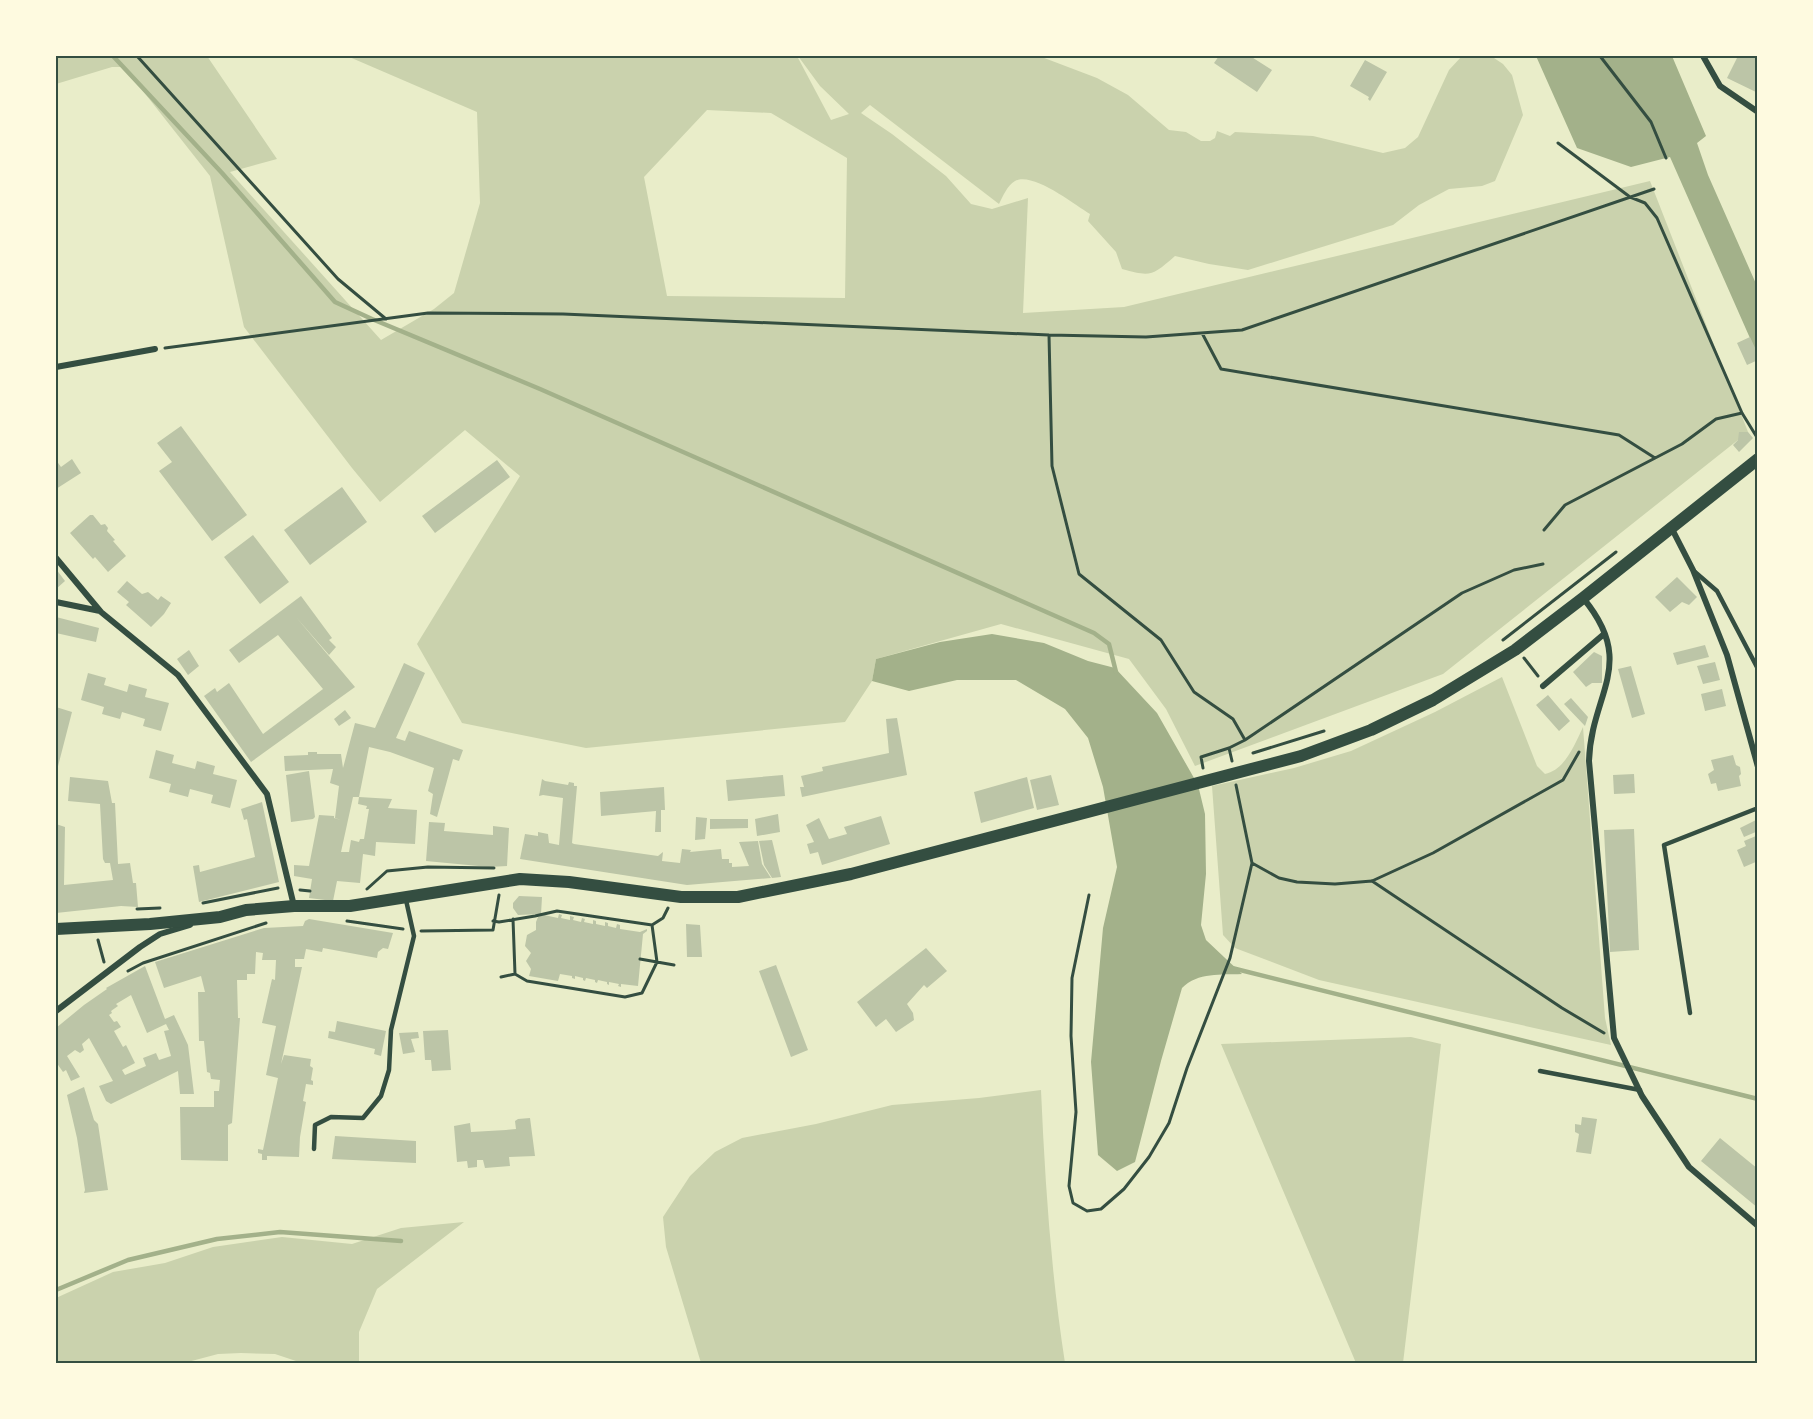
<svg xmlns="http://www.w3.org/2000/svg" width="1813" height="1419" font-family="'Open Sans',sans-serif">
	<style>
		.green { fill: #cad2ad; fill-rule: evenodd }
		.water { fill: #a3b18a }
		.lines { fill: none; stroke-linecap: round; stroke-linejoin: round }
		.stream { stroke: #a3b18a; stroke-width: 4.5 }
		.building { fill: #bcc5a7; fill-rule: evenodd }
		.path { stroke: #344e41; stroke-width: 3 }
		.service { stroke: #344e41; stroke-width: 4.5 }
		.minor { stroke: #344e41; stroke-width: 6 }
		.secondary { stroke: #344e41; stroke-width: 12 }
		.neatline { fill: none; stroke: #344e41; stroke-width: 2 }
	</style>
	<rect width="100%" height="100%" fill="#e9edc9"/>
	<!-- green -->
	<path class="green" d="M56 56H207L277 159 230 172 381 340 434 309 454 293 480 203 477 112 347 56H797L831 120 849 114 820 86 798 56H1039L1097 78 1128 95 1169 130 1186 132 1201 141H1210L1215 138 1217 131 1230 136 1235 132 1313 136 1383 153 1405 148 1418 137 1449 70 1462 56H1491L1503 64 1512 75 1523 115 1495 181 1482 186 1449 189 1419 205 1393 225 1248 270 1209 264 1175 256C1152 276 1151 277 1122 269L1116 252 1088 221 1090 214C1074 204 1032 171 1015 181 1007 186 1003 196 999 204L870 105 861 113 892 134 946 176 971 204 992 209 1028 198 1023 313 1124 307 1650 181 1748 432 1443 674 1195 766 1166 709 1129 659 1001 624 876 659 872 681 845 722 586 748 462 723 417 644 520 476 465 430 380 502 352 468 244 327 210 176 124 67H112L56 84ZM707 110 771 113 847 158 845 298 667 296 644 177Z
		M1502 677 1537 766 1545 774C1565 770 1575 744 1583 727L1605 1018 1611 1045 1319 980 1235 948 1223 935 1212 786 1294 768 1351 751 1435 712Z
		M1411 1037 1441 1044 1403 1363H1356L1221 1044Z
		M1041 1090C1045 1182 1051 1273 1065 1363H701L666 1247 663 1217 690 1176 715 1152 742 1138 816 1124 892 1105 979 1098Z
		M464 1222 377 1289 359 1332V1363H302L275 1354 241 1353 218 1354 184 1363H56V1298L113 1272 165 1263 213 1247 282 1237 352 1244 401 1228Z"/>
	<!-- water -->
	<path class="water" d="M1536 56H1672L1706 136 1697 143 1708 175 1757 286V354L1670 157 1631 167 1577 148Z
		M992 634 1044 643 1088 661 1115 668 1157 713 1198 785 1205 814 1206 874 1201 925 1206 940 1242 974C1221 975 1198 972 1182 988L1161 1061 1135 1162 1117 1171 1098 1155 1091 1062 1103 928 1117 867 1103 787 1088 738 1065 709 1016 680H957L909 691 872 681 876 659 940 642Z"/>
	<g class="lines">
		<!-- stream -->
		<path class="stream" d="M113 56 222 173 335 302 372 319 540 389 1094 633 1109 644 1116 672
			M1232 968 1758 1099
			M56 1290 128 1260 217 1239 280 1232 401 1241"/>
	</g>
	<!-- building -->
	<path class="building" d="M1219 56H1250L1272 70 1257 92 1214 63Z
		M1738 56H1757L1755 60 1758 62V93L1727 78Z
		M1365 60 1387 72 1370 101 1368 99 1369 97 1350 86Z
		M1750 337 1758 354V360L1747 365 1737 343Z
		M181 426 247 515 212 541 159 471 172 462 157 443Z
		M1739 432H1748L1753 438 1739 452 1733 445 1738 440Z
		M72 459 81 473 56 489V460L61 467Z
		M497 460 510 477 435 533 422 516Z
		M342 487 367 522 310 565 284 530Z
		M90 515H93L101 525 105 524 108 528 107 531 115 540 113 541 126 556 108 572 95 557 93 559 70 533Z
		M253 535 289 582 260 604 224 557Z
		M56 569 65 581 56 589Z
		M1677 577 1697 597 1689 605 1682 602 1670 612 1655 597Z
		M127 581 142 594 148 592 158 600 161 596 171 603 164 614 151 627 126 605 129 602 117 592Z
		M301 596 332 638 329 640 336 647 329 655 296 617 355 687 251 762 204 696 215 688 217 692 229 683 263 734 323 689 278 635 239 663 229 650Z
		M56 617 99 628 96 642 56 633Z
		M1705 645 1709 657 1677 665 1673 653Z
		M189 650 199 666 188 675 177 659Z
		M1594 652 1602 656V683H1592L1586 687 1573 672Z
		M1715 662 1720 680 1703 684 1697 666Z
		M404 663 425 673 396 738 405 741 409 731 463 750 459 761 453 759 437 817 430 814 433 794 428 791 434 768 390 752 369 747 359 797 392 799 388 808 417 810 415 844 376 842 375 856 363 854 360 883 337 881 333 901 309 898 312 879 294 876V865L309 866 319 815 334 816V818L341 820 335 818 339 786 330 783 333 769 285 771 284 756 308 755V752H317V754H341L343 768 355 723 375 728ZM353 797H359L358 804 367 806 366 809H369L364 839H360L359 842 351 840 349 852H341Z
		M1631 666 1645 714 1632 718 1618 669Z
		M88 673 106 678 104 685 127 692 129 684 147 689 145 697 169 703 161 731 143 726 145 719 122 712 120 719 102 714 104 707 81 700Z
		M1722 689 1726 706 1705 711 1701 694Z
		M1548 695 1570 721 1559 731 1536 705Z
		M1571 698 1588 717 1585 726 1564 704Z
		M56 707 72 712 56 774Z
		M345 710 351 718 339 726 334 719Z
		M897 718 907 775 802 797 800 787H804L801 776 823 771 822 767 889 753 886 719Z
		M156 750 174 755 172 763 195 769 197 761 215 766 213 774 237 780 230 808 211 803 213 795 190 789 188 797 169 792 171 784 149 778Z
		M1733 755 1736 765 1740 767 1741 774 1739 776 1741 786 1718 791 1716 783 1711 784 1708 774 1714 770 1711 760Z
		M309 771 315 817 313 819 291 822 286 775Z
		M1634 774 1635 793 1614 794 1613 775Z
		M783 775 785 796 728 801 726 780Z
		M1051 775 1059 805 1037 810 1030 780Z
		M70 777 108 781 112 803H115L118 864 130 863 133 883H136L138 907 121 906 56 913V824L65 827 64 885 113 880 110 863H105L103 859 100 804 68 801Z
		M1027 777 1034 808 981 823 974 792Z
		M542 779 545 781 568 785 569 782 574 783V786H577L572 843 574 844 658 856 663 852 662 861 680 863 682 849 691 850 690 852 721 849 722 859H729V863H732V867L749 866 739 842 758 841 762 864 771 878 687 885 520 859 525 834 538 836V832L548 834 549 843 559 845 563 798 543 795 539 796Z
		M664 787 665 810H661V832H655L656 811 601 816 600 792Z
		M262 802 279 882 199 902 193 866 199 865 200 872 255 857 247 819 244 820 241 809Z
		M778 814 780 832 757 836 755 819Z
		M881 816 890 844 822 865 818 852 810 854 807 844 814 842 806 825 819 818 829 839 847 834 844 827Z
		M696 817 707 818 705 839 695 840Z
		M710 819H748V828L710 829Z
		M1758 819V831L1744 837 1740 828Z
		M429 822 445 823 444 831 493 835V826L509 828 507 866 489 867 426 861Z
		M1634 829 1639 950 1610 952 1604 830Z
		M1756 836 1758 861 1744 867 1737 850 1746 846 1744 841Z
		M772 840 781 877 772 878 764 865 759 841Z
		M519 896 542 897 541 914 518 915 513 908V903Z
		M559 914 562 915 561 918 570 920V916L574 917 573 920 581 922 582 918 585 919 584 922 593 924V920L596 921V924L605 926V922L608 923V926L616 928 617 924 620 925V929L640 932 647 929V931L643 934 638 986 621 984V987L618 986 619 984 609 982V985L607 984V982L598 980 597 983 595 982V980L586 978 585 981 583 980V978L575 976V979L572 978V976L560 974 558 981 529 976 531 969 526 961 531 953 525 946 527 935 536 930V922L538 917 544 915 558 918Z
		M309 919 393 933 388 949 383 948 378 952 377 958 323 948 322 952 306 949 304 959H295V967H302L281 1064 284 1055 311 1059 310 1066 313 1068 311 1080 313 1081V1085L306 1084 303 1101 306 1102 300 1137 299 1157 267 1156V1160H262V1154L258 1153V1149L263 1150 278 1078 266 1075 276 1026 262 1023 272 979 275 980 276 960H262L263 953 256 952 255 974H247V980H237L238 1018H240L232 1123 228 1125V1161L181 1160 180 1107H214V1091H219L220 1080 211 1079 210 1073 207 1072 204 1041H199L198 992H205L201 976 164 988 155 962 264 928 303 926 305 921Z
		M686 924 700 925 702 957H687Z
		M926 948 947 971 927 988 924 985 907 1004 913 1013 914 1020 896 1032 886 1019 876 1027 857 1002Z
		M776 965 808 1050 791 1057 759 971Z
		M145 966 165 1019 174 1015 188 1045 194 1094H180L178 1071 111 1104 106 1101 99 1086 113 1081 89 1038 82 1044 84 1050 80 1053 75 1050 67 1056 80 1077 71 1081 66 1070 63 1072 56 1062V1028L84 1005 107 989 106 988ZM131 995 147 1033 166 1024 169 1030 164 1031 171 1056 159 1060 156 1053 143 1058 146 1066 125 1075 122 1070 135 1063 126 1045 123 1047 114 1031 121 1027 117 1021 114 1022 109 1015 112 1013 111 1011 118 1006 116 1004Z
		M337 1021 386 1031 381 1056 374 1054 375 1049 328 1038 329 1031 335 1032Z
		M448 1030 451 1070 432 1071 431 1060H425L423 1031Z
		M418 1032 419 1038 411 1039 415 1052 403 1054 399 1033Z
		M84 1087 94 1120 98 1124 108 1190 84 1193 85 1190 77 1138 67 1095Z
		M1582 1117 1597 1119 1591 1154 1576 1152 1579 1134 1575 1132V1124L1581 1125Z
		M530 1118 535 1156 509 1157 510 1166 485 1168 483 1160H477V1167L468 1168 467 1161 457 1162 454 1126 470 1123 471 1132 506 1130 516 1129 515 1121 518 1119Z
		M335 1136 416 1141V1163L332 1159Z
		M1720 1138 1758 1169V1208L1701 1161Z"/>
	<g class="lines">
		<!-- path -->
		<path class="path" d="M137 56 338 279 386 319
			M1600 56 1651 122 1666 158
			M1558 143 1630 197 1645 203 1657 218 1742 413 1758 439
			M1202 333 1221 369 1619 435 1655 458
			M1049 335 1052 466 1079 574 1161 640 1194 692 1233 719 1245 740
			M165 348 428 313 563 314 1049 335 1146 337 1242 330 1654 189
			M1544 530 1565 505 1682 444 1716 419 1742 413
			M1503 640 1616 552
			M1524 658 1538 676
			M1229 748 1232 761
			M1253 753 1324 731
			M1203 768 1201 757 1229 748 1245 740 1462 593 1514 570 1543 564
			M1236 785 1252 863 1279 878 1297 882 1335 884 1372 881 1433 853 1563 780 1579 752
			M1372 881 1562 1008 1604 1033
			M367 889 387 871 428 867 494 868
			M300 890 310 891
			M1089 895 1072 978 1071 1036 1076 1112 1069 1186 1073 1203 1087 1211 1101 1209 1124 1189 1149 1157 1169 1123 1187 1068 1230 958 1252 863
			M203 903 278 888
			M137 909 160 908
			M347 921 403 929
			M493 921 499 922 535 916 557 911 652 925 657 962 642 993 625 997 527 981 515 974 513 919
			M652 925 663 918 668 908
			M421 931 493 930 499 895
			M98 940 104 962
			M640 959 674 965
			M128 971 143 963 266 923
			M501 977 515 974"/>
		<!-- service -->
		<path class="service" d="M1695 572 1717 591 1758 669
			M1690 1013 1664 845 1758 808
			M1540 1071 1640 1090
			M314 1149 315 1125 331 1117 363 1118 381 1096 389 1070 391 1030 414 936 406 900"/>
		<!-- minor -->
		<path class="minor" d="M1703 56 1720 86 1758 112
			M56 367 155 349
			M1671 527 1693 570 1727 655 1758 767
			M56 558 101 612 178 675 267 794 294 906
			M1583 598C1638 664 1591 693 1589 761L1614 1038 1642 1096 1689 1167 1758 1226
			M56 602 100 611
			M1543 686 1604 634
			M56 1011 140 947 160 934 190 925"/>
		<!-- secondary -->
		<path class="secondary" d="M56 929 150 924 220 917 246 910 294 906H350L520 879 569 882 681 897H738L851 874 1301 756 1371 730 1433 700 1515 650 1583 598 1758 459"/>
	</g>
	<!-- border -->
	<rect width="1813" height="1419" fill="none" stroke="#fefae0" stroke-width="114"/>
	<rect x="57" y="57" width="1699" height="1305" class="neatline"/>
</svg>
